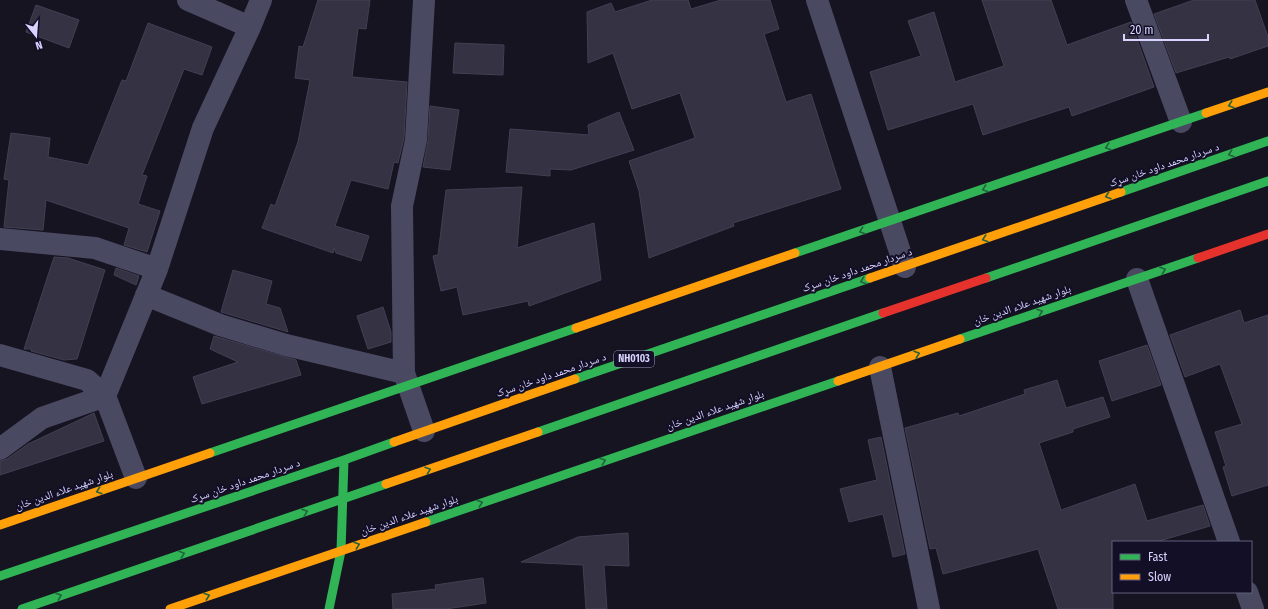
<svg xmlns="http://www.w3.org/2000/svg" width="1268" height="609" font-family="'Fira Sans Condensed','Noto Naskh Arabic',sans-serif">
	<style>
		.building { fill: #343243; stroke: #433f54 }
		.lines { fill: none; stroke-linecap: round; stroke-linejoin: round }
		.street { stroke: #4a4962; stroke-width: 22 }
		.fast { stroke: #30b455; stroke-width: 9 }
		.slow { stroke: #ff9f0a; stroke-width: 9 }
		.jam { stroke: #e5322d; stroke-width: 9 }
		.oneway { stroke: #22623e }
		.labels { text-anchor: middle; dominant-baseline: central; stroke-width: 4; stroke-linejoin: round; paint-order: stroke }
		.shield { fill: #130f26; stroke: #9e99be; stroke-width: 1 }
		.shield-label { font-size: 10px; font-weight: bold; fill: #d9d4ff }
		.street-label { font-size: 11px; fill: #d9d4ff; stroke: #130f26 }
	</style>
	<rect width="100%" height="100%" fill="#161421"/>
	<!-- building -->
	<path class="building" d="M318 0H370L366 29 358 28 352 77 407 82 404 138 398 163 394 162 388 189 351 180 335 226 369 236 361 261 336 253 334 248 333 253 262 228 271 204 275 206 298 142 310 80 295 78 299 46 303 47Z
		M652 0H688L691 9 721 0H770L779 29 764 34 786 102 811 94 841 189 733 223 734 226 649 258 639 191 629 161 695 138 680 93 632 109 613 53 588 63 587 12 611 3 615 12Z
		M982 0H1051L1067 45 1131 22 1154 87 1072 116 1069 107 983 135 973 104 888 130 870 72 921 56 908 21 934 12 955 82 1004 66Z
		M1194 0H1255L1268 37V46L1230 59 1229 57 1176 73 1154 14Z
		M36 5 79 20 69 48 26 32Z
		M148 23 212 47 202 75 184 69 142 175 147 176 138 204 160 211 147 252 124 245 129 228 46 200 43 230 4 227 9 180 4 179 11 133 50 138 48 157 88 165 122 80 126 81Z
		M455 43 504 45 503 75 453 73Z
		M430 106 459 110 450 170 423 167 428 141Z
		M619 112 634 150 571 170 550 169V176L506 172 510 129 589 135 588 125Z
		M522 187 517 248 594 223 601 280 529 306 528 301 463 315 457 287 441 291 433 256 438 255 446 190Z
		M54 257 68 258 105 270 77 359 64 360 31 351V349H24Z
		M116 268 139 276 136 285 114 275Z
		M233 270 272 281 266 304 280 308 288 332 221 312Z
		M383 307 391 332V342L368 349 357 316Z
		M1240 310 1244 323 1268 315V485L1232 496 1223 467 1226 466 1215 432 1242 424 1220 364 1185 377 1170 335Z
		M214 336 296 360 301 375 202 404 193 377 238 362 210 349Z
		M1147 345 1161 385 1112 401 1099 361Z
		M1057 380 1066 408 1103 397 1110 417 1073 429V432L1039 443 1061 510 1135 484 1147 521 1203 505 1210 526 1156 542H1113V609H1058L1038 549 943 574 936 548 930 549 905 428 958 413 959 416 1025 394 1024 390Z
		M94 413 104 441 0 475V461L7 459 28 444Z
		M881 437 905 554 893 557 883 514 849 522 840 489 877 480 868 440Z
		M628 533 629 566 604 565 607 609H586L583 565 521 562 578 537Z
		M483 578 486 603 446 609H393L392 594 436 589 435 585Z"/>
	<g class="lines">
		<!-- street -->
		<path class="street" d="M188 0 250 27
			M817 0 905 267
			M1136 0 1181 122
			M0 239 95 248 157 269
			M1137 279 1229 542
			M146 295 220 325 286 345 404 373 424 431
			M0 355 87 380 105 396 136 478
			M880 367 929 609
			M404 373 402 206 416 140 424 0
			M0 449 42 418 105 396 157 269 203 128 250 27 261 0
			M1247 592 1253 609"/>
		<!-- fast -->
		<path class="fast" d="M1121 192 1268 141
			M795 253 1206 113
			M986 278 1268 181
			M960 339 1198 258
			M575 379 870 278
			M538 432 883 313
			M210 453 576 328
			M426 522 838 381
			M0 576 344 460 394 442
			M22 609 386 484
			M329 609 341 551 344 460"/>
		<!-- slow -->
		<path class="slow" d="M1206 113 1268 92
			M870 278 1121 192
			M576 328 795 253
			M838 381 960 339
			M394 442 575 379
			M386 484 538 432
			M0 525 210 453
			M170 609 426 522"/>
		<!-- jam -->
		<path class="jam" d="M1198 258 1268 234
			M883 313 986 278"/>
	</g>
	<!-- one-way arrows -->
	<defs><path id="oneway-chevron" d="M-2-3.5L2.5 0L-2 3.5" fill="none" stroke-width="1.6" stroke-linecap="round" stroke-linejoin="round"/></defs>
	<g class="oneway">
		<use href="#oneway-chevron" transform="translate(1231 105) rotate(161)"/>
		<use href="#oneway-chevron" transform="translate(1108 147) rotate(161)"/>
		<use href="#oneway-chevron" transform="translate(1231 154) rotate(161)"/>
		<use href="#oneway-chevron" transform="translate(985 189) rotate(161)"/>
		<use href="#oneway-chevron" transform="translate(1108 196) rotate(161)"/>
		<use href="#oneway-chevron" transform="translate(862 231) rotate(161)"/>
		<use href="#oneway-chevron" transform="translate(985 239) rotate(161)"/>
		<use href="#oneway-chevron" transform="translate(1163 270) rotate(-19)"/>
		<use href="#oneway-chevron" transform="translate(863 281) rotate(161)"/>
		<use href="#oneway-chevron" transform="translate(1040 312) rotate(-19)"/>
		<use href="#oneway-chevron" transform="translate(917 354) rotate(-19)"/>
		<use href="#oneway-chevron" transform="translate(603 461) rotate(-19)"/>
		<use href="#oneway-chevron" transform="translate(428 470) rotate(-19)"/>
		<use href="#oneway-chevron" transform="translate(99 491) rotate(161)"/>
		<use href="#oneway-chevron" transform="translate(480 503) rotate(-19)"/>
		<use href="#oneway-chevron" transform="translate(305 512) rotate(-19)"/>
		<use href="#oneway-chevron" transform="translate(357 545) rotate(-19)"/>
		<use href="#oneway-chevron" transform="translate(182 554) rotate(-19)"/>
		<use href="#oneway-chevron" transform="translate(59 596) rotate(-19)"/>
		<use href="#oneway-chevron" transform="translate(207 596) rotate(-19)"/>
	</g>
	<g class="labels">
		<!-- shield labels -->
		<rect class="shield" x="614" y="351" width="40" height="16" rx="3"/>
		<g class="shield-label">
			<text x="634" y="359">NH0103</text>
		</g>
		<!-- street labels -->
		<g class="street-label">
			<text transform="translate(1164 165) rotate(-19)">د سردار محمد داود خان سړک</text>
			<text transform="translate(857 270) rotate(-19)">د سردار محمد داود خان سړک</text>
			<text transform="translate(1022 305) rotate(-19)">بلوار شهید علاء الدین خان</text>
			<text transform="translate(551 375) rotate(-19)">د سردار محمد داود خان سړک</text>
			<text transform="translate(715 410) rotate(-19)">بلوار شهید علاء الدین خان</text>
			<text transform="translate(245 481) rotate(-19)">د سردار محمد داود خان سړک</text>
			<text transform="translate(64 490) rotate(-19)">بلوار شهید علاء الدین خان</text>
			<text transform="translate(409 515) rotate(-19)">بلوار شهید علاء الدین خان</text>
		</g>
	</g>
	<!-- legend -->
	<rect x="1112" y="541" width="140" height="52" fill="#130f26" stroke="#625e7d"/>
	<rect x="1120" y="554" width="20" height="6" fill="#30b455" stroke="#625e7d"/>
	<text x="1148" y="561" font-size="12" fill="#d9d4ff">Fast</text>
	<rect x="1120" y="574" width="20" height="6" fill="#ff9f0a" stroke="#625e7d"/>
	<text x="1148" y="581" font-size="12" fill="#d9d4ff">Slow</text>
	<!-- north arrow -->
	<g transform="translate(36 36) rotate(163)" stroke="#130f26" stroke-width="3" paint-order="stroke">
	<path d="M0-3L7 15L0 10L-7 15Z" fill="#d9d4ff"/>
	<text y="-6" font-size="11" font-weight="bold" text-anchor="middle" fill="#d9d4ff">N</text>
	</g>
	<!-- scale -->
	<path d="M1124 34v6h84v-6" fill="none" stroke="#d9d4ff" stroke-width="2"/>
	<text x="1130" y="34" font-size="12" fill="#d9d4ff" stroke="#130f26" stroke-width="3" paint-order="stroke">20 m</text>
</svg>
